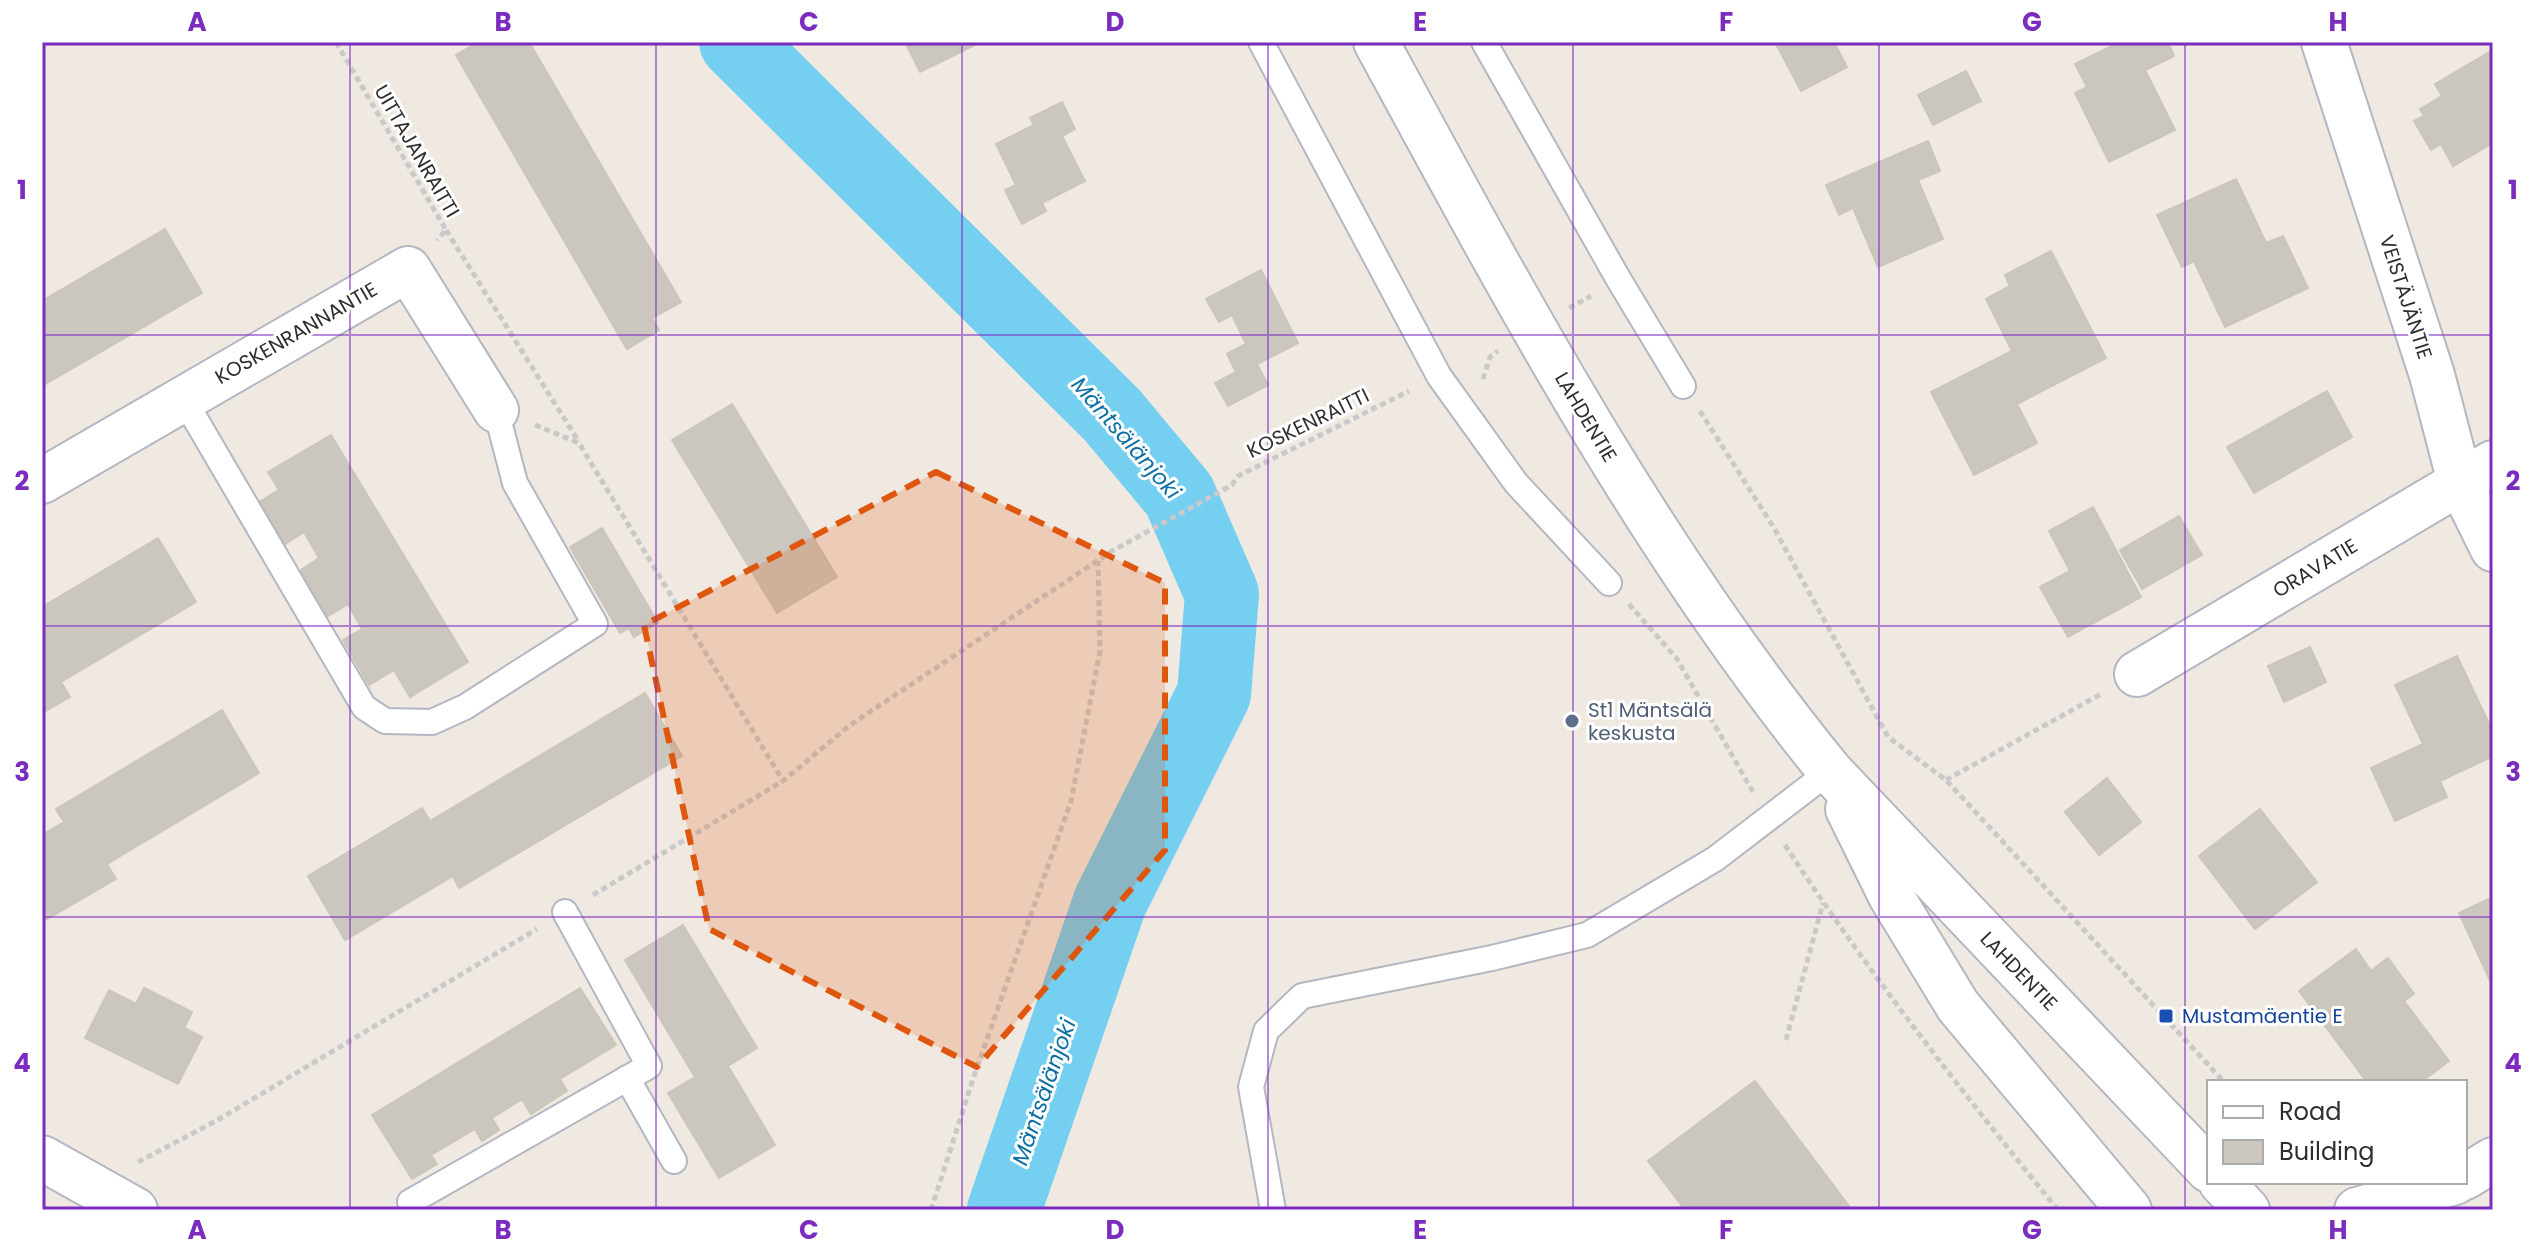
<svg xmlns="http://www.w3.org/2000/svg" width="2535" height="1252" font-family="Poppins,sans-serif">
	<style>
		.lines { fill: none; stroke-linecap: round; stroke-linejoin: round }
		.river { stroke: #75cff0; stroke-width: 74 }
		.building { fill: #cbc7bf; stroke: #cbc5ba; stroke-width: 2 }
		.service-casing { stroke: #b4b7c1; stroke-width: 28 }
		.minor-casing { stroke: #b4b7c1; stroke-width: 48 }
		.secondary-casing { stroke: #b4b7c1; stroke-width: 48 }
		.path { stroke: #c9c9c9; stroke-width: 5; stroke-dasharray: 6 4; stroke-linecap: butt }
		.service { stroke: #fff; stroke-width: 24 }
		.minor { stroke: #fff; stroke-width: 44 }
		.secondary { stroke: #fff; stroke-width: 44 }
		.marked { fill: #df570e; fill-opacity: 0.2; stroke: #df570e; stroke-width: 6; stroke-dasharray: 16 10; stroke-linejoin: round }
		.grid { fill: none; stroke: #7b2cbf; stroke-width: 2; stroke-opacity: 0.55 }
		.service-dot { fill: #5c6f8a; stroke: #fff; stroke-width: 3 }
		.transit-dot { fill: #1a4fb4; stroke: #fff; stroke-width: 3 }
		.labels { text-anchor: middle; dominant-baseline: central; stroke-width: 6; stroke-linejoin: round; paint-order: stroke }
		.street-label { font-size: 20px; fill: #2e2e2e; stroke: #fff }
		.service-label { font-size: 20px; fill: #4e5e75; stroke: #fff; text-anchor: start }
		.transit-label { font-size: 20px; fill: #164399; stroke: #fff; text-anchor: start }
		.water-label { font-size: 22px; font-style: italic; fill: #0d6fa3; stroke: #fff }
		.neatline { fill: none; stroke: #7b2cbf; stroke-width: 3 }
		.grid-label { font-size: 26px; text-anchor: middle; font-weight: bold; fill: #7b2cbf }
	</style>
	<rect width="100%" height="100%" fill="#efe9e1"/>
	<g class="lines">
		<!-- river -->
		<path class="river" d="M736 42 1112 415 1179 495 1222 594 1214 694 1110 902 1004 1210"/>
	</g>
	<!-- building -->
	<path class="building" d="M478 42H529L681 302 652 318 659 330 627 349 456 55Z
		M905 42H978L979 43 920 72Z
		M1775 42H1834L1847 67 1801 91Z
		M2120 42H2168L2174 56 2145 70 2175 130 2109 162 2075 93 2087 87 2075 64Z
		M2493 50V143L2453 166 2441 144 2431 150 2414 121 2424 116 2420 109 2442 96 2435 84Z
		M1966 71 1981 101 1933 125 1918 95Z
		M1062 102 1075 129 1062 136 1085 181 1042 203 1046 211 1022 224 1005 190 1016 185 996 144 1034 125 1030 118Z
		M1928 141 1940 171 1918 180 1943 239 1878 267 1853 208 1839 215 1826 185Z
		M2236 179 2266 243 2283 236 2308 288 2225 327 2194 261 2182 267 2157 215Z
		M165 229 202 293 42 386V301Z
		M2051 251 2106 358 2017 404 2037 443 1974 475 1931 392 2012 351 1986 299 2010 286 2005 275Z
		M1261 270 1298 343 1257 364 1268 385 1228 406 1215 383 1236 372 1227 354 1246 344 1232 315 1219 322 1206 299Z
		M2327 391 2352 437 2254 493 2227 447Z
		M732 404 837 577 777 613 672 440Z
		M331 435 468 662 410 697 394 670 369 685 343 640 362 629 348 604 328 616 301 570 319 558 304 532 285 544 259 502 279 490 268 472Z
		M2093 507 2141 597 2068 637 2040 587 2070 571 2049 531Z
		M2179 516 2202 555 2142 589 2120 550Z
		M602 528 658 623 634 637 629 628 620 633 570 547Z
		M158 538 196 602 61 682 70 697 42 713V607Z
		M2310 647 2326 682 2284 702 2268 666Z
		M2457 656 2493 732V756L2440 781 2447 797 2395 821 2371 768 2423 744 2395 685Z
		M645 693 682 756 459 888 453 876 345 940 308 876 422 808 430 821Z
		M222 710 259 773 107 864 116 879 42 922V835L64 822 56 809Z
		M2107 778 2141 822 2099 855 2065 812Z
		M2260 809 2317 882 2255 929 2199 856Z
		M2493 897V987L2459 913Z
		M683 925 757 1048 728 1066 775 1145 719 1178 668 1093 695 1077 625 960Z
		M2356 949 2371 971 2388 958 2414 994 2404 1001 2449 1061 2421 1082H2367L2299 991Z
		M144 988 192 1012 184 1028 202 1037 178 1084 85 1038 109 990 136 1004Z
		M580 988 616 1045 560 1079 567 1091 531 1114 522 1099 492 1118 499 1130 482 1141 475 1129 431 1155 437 1164 412 1179 372 1115Z
		M1755 1081 1852 1210H1685L1648 1161Z"/>
	<g class="lines">
		<!-- service casing -->
		<g class="service-casing">
			<path id="service" d="M1261 42 1439 376 1516 483 1609 583
				M1484 42 1619 280 1683 386
				M183 398 364 707 385 721 432 722 465 707 595 624 515 483 496 410
				M627 1078 674 1161
				M410 1202 649 1066 565 912
				M1273 1210 1251 1087 1266 1031 1302 996 1492 958 1587 935 1715 859 1830 771"/>
		</g>
		<!-- minor casing -->
		<g class="minor-casing">
			<path id="minor" d="M2324 42 2432 375 2460 482 2493 549
				M42 481 408 269 496 410
				M2137 674 2493 463
				M42 1158 135 1210
				M2465 1177 2493 1160
				M2357 1210 2455 1182"/>
		</g>
		<!-- secondary casing -->
		<g class="secondary-casing">
			<path id="secondary" d="M1376 42C1513 294 1648 548 1830 771L2209 1170
				M1848 809 1891 896 1958 1006 2129 1210
				M2221 1182 2247 1210"/>
		</g>
		<!-- path -->
		<path class="path" d="M336 42 446 230 437 240
			M446 230 579 442
			M1569 308 1591 296
			M1483 379 1490 357 1498 351
			M1700 411 1774 528 1888 737 1946 780 2224 1082
			M535 425 579 443 783 781
			M1629 604 1677 659 1753 792
			M1946 780 2103 693
			M1785 845C1868 972 1962 1092 2058 1210
			M593 895 783 781 850 725 1112 551 1232 485 1238 476 1409 391
			M1786 1040 1823 903
			M138 1162 216 1121 537 929
			M931 1210 974 1076 1071 801 1100 651 1098 561"/>
		<!-- service -->
		<use href="#service" class="service"/>
		<!-- minor -->
		<use href="#minor" class="minor"/>
		<!-- secondary -->
		<use href="#secondary" class="secondary"/>
	</g>
	<!-- marked area -->
	<path class="marked" d="M936 472 1165 583V850L977 1067 709 929 644 625Z"/>
	<!-- grid -->
	<path class="grid" d="M350 42V1210M656 42V1210M962 42V1210M1268 42V1210M1573 42V1210M1879 42V1210M2185 42V1210M42 335H2493M42 626H2493M42 917H2493"/>
	<!-- markers -->
	<circle class="service-dot" cx="1572" cy="721" r="8"/>
	<rect class="transit-dot" x="2158" y="1008" width="16" height="16" rx="4"/>
	<g class="labels">
		<!-- street labels -->
		<g class="street-label">
			<text transform="translate(417 151) rotate(60)">UITTAJANRAITTI</text>
			<text transform="translate(2406 297) rotate(72)">VEISTÄJÄNTIE</text>
			<text transform="translate(296 333) rotate(-30)">KOSKENRANNANTIE</text>
			<text transform="translate(1586 417) rotate(59)">LAHDENTIE</text>
			<text transform="translate(1308 423) rotate(-26)">KOSKENRAITTI</text>
			<text transform="translate(2315 568) rotate(-31)">ORAVATIE</text>
			<text transform="translate(2019 971) rotate(46)">LAHDENTIE</text>
		</g>
		<!-- service labels -->
		<g class="service-label">
			<text x="1588" y="710">St1 Mäntsälä<tspan x="1588" dy="23">keskusta</tspan></text>
		</g>
		<!-- transit labels -->
		<g class="transit-label">
			<text x="2182" y="1016">Mustamäentie E</text>
		</g>
		<!-- water labels -->
		<g class="water-label">
			<text transform="translate(1126 438) rotate(49)">Mäntsälänjoki</text>
			<text transform="translate(1044 1092) rotate(-71)">Mäntsälänjoki</text>
		</g>
	</g>
	<!-- border -->
	<rect width="2535" height="1252" fill="none" stroke="#ffffff" stroke-width="88"/>
	<!-- legend -->
	<rect x="2207" y="1080" width="260" height="104" fill="#ffffff" stroke="#ababab" stroke-width="2"/>
	<rect x="2223" y="1106" width="40" height="12" fill="#ffffff" stroke="#ababab" stroke-width="2"/>
	<text x="2279" y="1120" font-size="24" fill="#2e2e2e">Road</text>
	<rect x="2223" y="1140" width="40" height="24" fill="#cbc7bf" stroke="#ababab" stroke-width="2"/>
	<text x="2279" y="1160" font-size="24" fill="#2e2e2e">Building</text>
	<rect x="44" y="44" width="2447" height="1164" class="neatline"/>
	<g class="grid-label">
		<text x="197" y="31">A</text>
		<text x="503" y="31">B</text>
		<text x="809" y="31">C</text>
		<text x="1115" y="31">D</text>
		<text x="1420" y="31">E</text>
		<text x="1726" y="31">F</text>
		<text x="2032" y="31">G</text>
		<text x="2338" y="31">H</text>
		<text x="22" y="199">1</text>
		<text x="2513" y="199">1</text>
		<text x="22" y="490">2</text>
		<text x="2513" y="490">2</text>
		<text x="22" y="781">3</text>
		<text x="2513" y="781">3</text>
		<text x="22" y="1072">4</text>
		<text x="2513" y="1072">4</text>
		<text x="197" y="1239">A</text>
		<text x="503" y="1239">B</text>
		<text x="809" y="1239">C</text>
		<text x="1115" y="1239">D</text>
		<text x="1420" y="1239">E</text>
		<text x="1726" y="1239">F</text>
		<text x="2032" y="1239">G</text>
		<text x="2338" y="1239">H</text>
	</g>
</svg>
